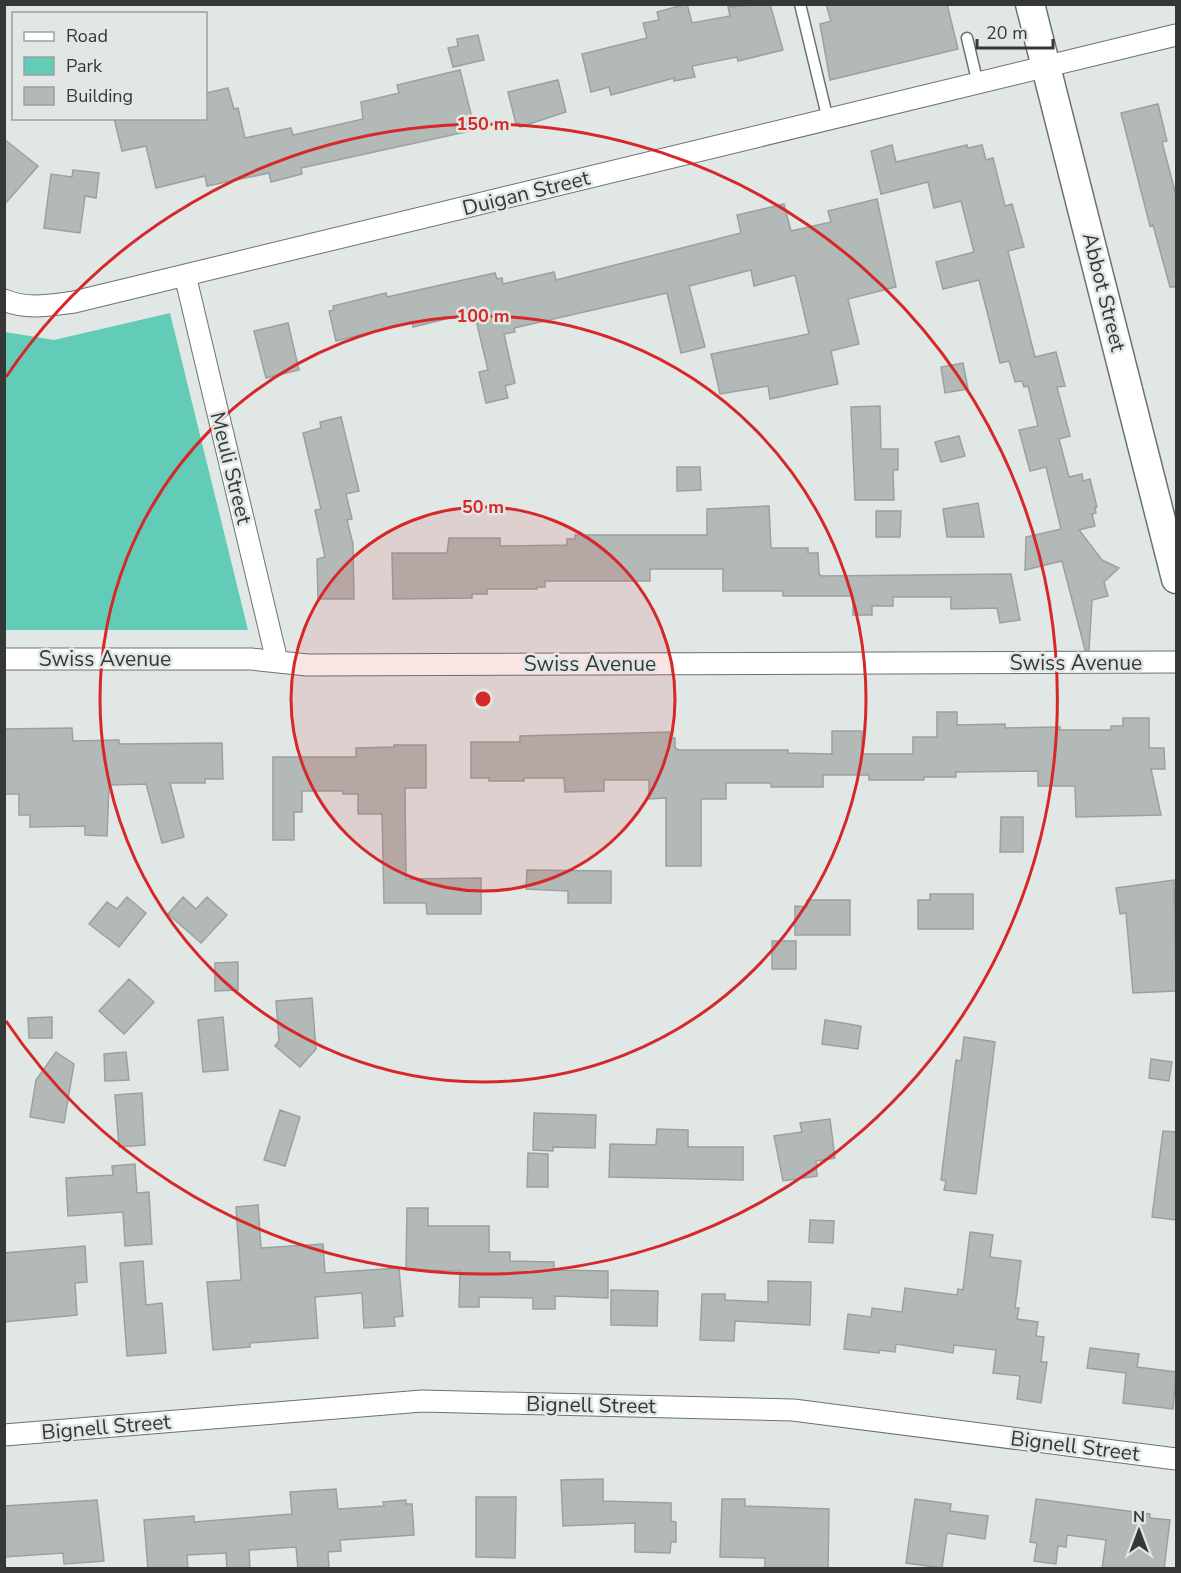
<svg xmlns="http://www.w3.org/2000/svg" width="1181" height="1573" font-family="'Nunito Sans',sans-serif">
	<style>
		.green { fill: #63ccb9 }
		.building { fill: #b2b9b7; stroke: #9ba1a0; stroke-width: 1.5 }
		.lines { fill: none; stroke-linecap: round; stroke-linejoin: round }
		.lane-casing { stroke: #6b7270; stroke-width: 13 }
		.street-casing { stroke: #6b7270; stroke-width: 23 }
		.secondary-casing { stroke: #6b7270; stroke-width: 31 }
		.lane { stroke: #fff; stroke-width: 10 }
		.street { stroke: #fff; stroke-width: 21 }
		.secondary { stroke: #fff; stroke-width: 28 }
		.ring { fill: none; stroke: #d62828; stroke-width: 3 }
		.labels { text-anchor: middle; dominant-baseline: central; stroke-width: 5; stroke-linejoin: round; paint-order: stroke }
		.street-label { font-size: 21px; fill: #363838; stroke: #e0e7e5 }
		.centre { fill: #d62828; stroke: #e0e7e5; stroke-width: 3 }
		.ring-label { font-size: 18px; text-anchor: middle; font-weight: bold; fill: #d62828; stroke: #e0e7e5; stroke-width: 5; stroke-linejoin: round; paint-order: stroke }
	</style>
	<rect width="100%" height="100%" fill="#e0e7e5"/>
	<!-- green -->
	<path class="green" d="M170 313 248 630H5V332L54 340Z"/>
	<!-- building -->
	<path class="building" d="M687 4 692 23 730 16 728 7 770 4 783 50 738 61 737 57 692 66 695 77 674 81V78L611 95 609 87 591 92 582 54 647 38 643 23 659 20 657 12Z
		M826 4H947L958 49 830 80 820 24 831 21Z
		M478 35 484 60 453 67 448 48 458 46 457 39Z
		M460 70 475 130 301 168 302 174 271 182 269 173 207 186 205 176 156 188 146 146 122 151 114 118H206V93L228 88 234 109 238 108 245 138 291 128 293 135 363 119 361 102 399 93 397 85Z
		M558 80 566 112 520 127 519 123 516 124 508 92Z
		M1158 104 1167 141 1162 142 1176 195V287H1170L1153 225 1150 226 1121 113Z
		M4 139 38 166 4 205Z
		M892 145 896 162 967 145 968 148 982 145 986 160 993 158 1005 206 1012 204 1024 247 1008 251 1035 357 1056 352 1065 386 1057 387 1070 436 1059 439 1069 477 1082 474 1083 481 1090 479 1097 507H1095L1096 513 1092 514 1095 526 1079 530 1102 560 1119 568 1104 582 1108 596 1092 600 1089 650H1085L1062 561 1025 570 1026 537 1061 529 1046 467 1030 471 1019 430 1038 426 1028 386 1024 387 1022 381 1015 382 1009 361 1000 363 979 280 943 289 936 262 974 252 961 201 934 208 928 182 881 194 871 151Z
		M73 170 99 173 96 198 85 196 80 233 44 228 51 174 72 177Z
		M877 199 896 287 848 299 859 344 831 351 838 384 770 399 768 386 720 394 711 354 809 334 795 275 754 286 751 270 689 286 705 347 681 353 667 293 514 328 515 332 504 334 515 383 505 386 508 398 486 403 479 372 488 370 474 312 413 327 412 322 336 341 329 311 334 310 333 306 386 293 387 297 495 273 497 279 502 278 503 284 554 272 556 280 741 233 737 215 784 204 791 231 831 222 828 211Z
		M288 323 299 370 266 378 254 331Z
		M963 363 968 389 945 393 941 367Z
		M880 406 881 449H898V470H893L894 500H855L851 407Z
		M341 417 359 491 346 494 352 519 347 520 353 544 354 599H318L317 559 325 557 315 510 321 509 303 433 321 428 320 422Z
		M959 436 965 456 941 462 935 442Z
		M677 467H700L701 490 677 491Z
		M978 503 984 537H947L943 509Z
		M769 506 771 548H808V553H818L819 574 822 576 1011 574 1020 620 1000 623 997 608 951 609V597H893V606H872V615H853V596H783V591H723V569H650V581H545V587H537V589H487V594H472V598L393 599 392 553H447L449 538H500V546L567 545V539H575V535H707V509Z
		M876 511H901L900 537H876Z
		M937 712H957V725L1005 724V728L1060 727V730H1111V726H1123V718H1149V748H1164L1165 769H1151L1161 815 1076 817 1075 786H1038V771L956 772V777H924V780H869V775H823V787H771V783H726V799H701V866H666V798L649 799V780H604V791L565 792 564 778H524V781H489V778H471V742H520V736L670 732V738H675V748L679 750H788V753L832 754V731H862V754H913V737H937Z
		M72 728 73 741 119 740V744L222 743 223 779H205V783H170L184 837 162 843 146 784 109 785 107 836 85 835V826L30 827V815H19V794H4V729Z
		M394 745H426V788H405L406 879 481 878V914H427L426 903H384L382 814H358V794H343V791H302V812H294V840H273V757H356V748L394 747Z
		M1001 817H1023V852H1000Z
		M527 870 611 871V903H568V891L526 889Z
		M1174 880 1176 991 1133 993 1126 913 1120 914 1116 888Z
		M930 894H973V929H918V900H930Z
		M127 897 146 913 119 947 89 924 107 902 117 909Z
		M183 897 196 909 207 897 227 915 201 943 168 914Z
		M807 900H850V935H795V906L807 907Z
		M772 941H796V969H772Z
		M238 962V990L215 991V963Z
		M129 979 154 1002 124 1034 99 1011Z
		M312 998 316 1049 300 1067 275 1046 279 1041 276 1001Z
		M52 1017V1038H29L28 1018Z
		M223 1017 228 1070 203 1072 198 1020Z
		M825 1020 861 1026 858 1049 822 1044Z
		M964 1037 995 1042 976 1194 944 1190 946 1181 941 1180 956 1060 961 1061Z
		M56 1052 74 1064 64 1123 30 1117 36 1080Z
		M126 1052 129 1080 105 1081 104 1054Z
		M1151 1059 1172 1062 1169 1081 1149 1078Z
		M142 1093 145 1145 119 1147 115 1095Z
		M280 1110 300 1117 285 1166 264 1160Z
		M534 1113 596 1115 595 1148 553 1147V1151L533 1150Z
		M830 1119 835 1158 816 1161 817 1176 783 1181 774 1136 802 1132 800 1123Z
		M657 1129 688 1130V1147H743V1180L609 1177 610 1144 656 1145Z
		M1163 1131 1176 1132V1220L1152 1217Z
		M528 1153 548 1154V1187H527Z
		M135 1164 137 1193 149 1192 152 1244 125 1246 123 1212 68 1216 66 1178 113 1175 112 1166Z
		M258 1205 261 1248 323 1244 325 1273 399 1268 403 1316 394 1317 395 1326 364 1328 362 1293 315 1297 318 1338 250 1343V1347L213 1350 207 1282 241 1280 236 1207Z
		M407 1208H428V1226H489V1252H510V1261L554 1262V1270L608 1271V1298L555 1296V1309H533V1298L479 1297V1307H459L460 1271 406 1270Z
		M810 1220 834 1221 833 1243 809 1242Z
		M970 1232 993 1235 990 1257 1021 1261 1015 1308H1019L1017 1319 1038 1322 1036 1336 1044 1337 1041 1362H1047L1041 1403 1017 1399 1020 1376 993 1373 996 1350 954 1345 953 1353 896 1344 895 1352 879 1350V1353L844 1349 848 1314 871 1317 872 1308 902 1312 905 1288 957 1295 958 1289 963 1290Z
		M85 1246 87 1282 75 1283 77 1315 4 1322V1253Z
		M143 1261 146 1305 162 1303 166 1353 127 1356 120 1263Z
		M768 1281 811 1282 810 1325 735 1321 734 1341 700 1340 702 1294H725V1300L768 1302Z
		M611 1290 658 1291 657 1326 611 1325Z
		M1090 1348 1139 1354 1137 1367 1176 1372 1173 1409 1123 1403 1126 1373 1087 1368Z
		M603 1479V1501L671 1503V1521L676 1522V1542H671L670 1553 635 1552V1523L563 1526 561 1480Z
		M336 1489 338 1509 384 1506 383 1502 406 1500V1504H412L414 1535 340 1540 341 1551 328 1552 329 1569H298L296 1547 249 1550 250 1569H227L226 1553 187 1555 188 1569H148L144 1520 194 1516V1522L292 1514 290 1492Z
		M476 1497H516L515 1558 476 1557Z
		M722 1499H745V1506L829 1509 828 1569H765V1558L720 1557Z
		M915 1499 951 1504 950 1511 988 1516 985 1539 947 1533 942 1568 906 1563Z
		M1036 1499 1150 1514V1518L1170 1520 1164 1569H1102L1106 1540 1067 1535 1066 1547 1058 1546 1056 1564 1034 1561 1037 1543 1030 1542Z
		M97 1500 104 1561 64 1564 63 1553 4 1557V1506Z"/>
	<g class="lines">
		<!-- lane casing -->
		<g class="lane-casing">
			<path id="lane" d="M800 4 828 120
				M967 38 978 84"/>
		</g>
		<!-- street casing -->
		<g class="street-casing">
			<path id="street" d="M185 275 277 661
				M4 300C27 310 51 305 74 302L1176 35
				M4 659H251L307 665 1176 662
				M4 1435 422 1401 793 1410 1176 1459"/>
		</g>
		<!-- secondary casing -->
		<g class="secondary-casing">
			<path id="secondary" d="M1030 4 1176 579"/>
		</g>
		<!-- lane -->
		<use href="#lane" class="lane"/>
		<!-- street -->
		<use href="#street" class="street"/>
		<!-- secondary -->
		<use href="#secondary" class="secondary"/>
	</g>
	<!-- distance rings -->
	<circle cx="483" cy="699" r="192" fill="#d62828" fill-opacity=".12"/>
	<g class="ring">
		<circle cx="483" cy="699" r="192"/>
		<circle cx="483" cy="699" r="383"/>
		<path d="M6 377A575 575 0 1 1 6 1021"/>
	</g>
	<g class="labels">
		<!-- street labels -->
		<g class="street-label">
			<text transform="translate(526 193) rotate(-14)">Duigan Street</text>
			<text transform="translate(1104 292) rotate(76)">Abbot Street</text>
			<text transform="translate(231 468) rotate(76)">Meuli Street</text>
			<text x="105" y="659">Swiss Avenue</text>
			<text x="1076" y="663">Swiss Avenue</text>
			<text x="590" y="664">Swiss Avenue</text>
			<text transform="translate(591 1405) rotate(1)">Bignell Street</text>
			<text transform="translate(106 1427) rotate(-5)">Bignell Street</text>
			<text transform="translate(1075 1446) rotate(7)">Bignell Street</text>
		</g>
	</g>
	<circle cx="483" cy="699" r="9" class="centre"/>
	<g class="ring-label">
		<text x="483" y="130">150 m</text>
		<text x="483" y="322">100 m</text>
		<text x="483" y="513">50 m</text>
	</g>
	<!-- border -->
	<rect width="1181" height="1573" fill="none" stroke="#363838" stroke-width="12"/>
	<!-- legend -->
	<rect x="12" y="12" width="195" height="108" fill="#e0e7e5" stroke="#9ca1a0" stroke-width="1.5"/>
	<rect x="24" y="32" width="30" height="9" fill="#ffffff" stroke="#9ca1a0" stroke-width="1.5"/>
	<text x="66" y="42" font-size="18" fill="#363838">Road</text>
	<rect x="24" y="57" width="30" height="18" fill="#63ccb9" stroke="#9ca1a0" stroke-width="1.5"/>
	<text x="66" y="72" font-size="18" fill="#363838">Park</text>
	<rect x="24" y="87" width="30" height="18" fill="#b2b9b7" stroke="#9ca1a0" stroke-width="1.5"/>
	<text x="66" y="102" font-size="18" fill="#363838">Building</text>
	<!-- north arrow -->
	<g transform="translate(1139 1531)" stroke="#e0e7e5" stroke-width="4.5" paint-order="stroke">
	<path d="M0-4.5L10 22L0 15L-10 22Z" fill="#363838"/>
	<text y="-9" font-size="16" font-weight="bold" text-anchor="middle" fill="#363838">N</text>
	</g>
	<!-- scale -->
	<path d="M977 39v9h76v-9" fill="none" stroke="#363838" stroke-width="3"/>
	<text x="986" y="39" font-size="18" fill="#363838" stroke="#e0e7e5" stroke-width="4.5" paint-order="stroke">20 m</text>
</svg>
